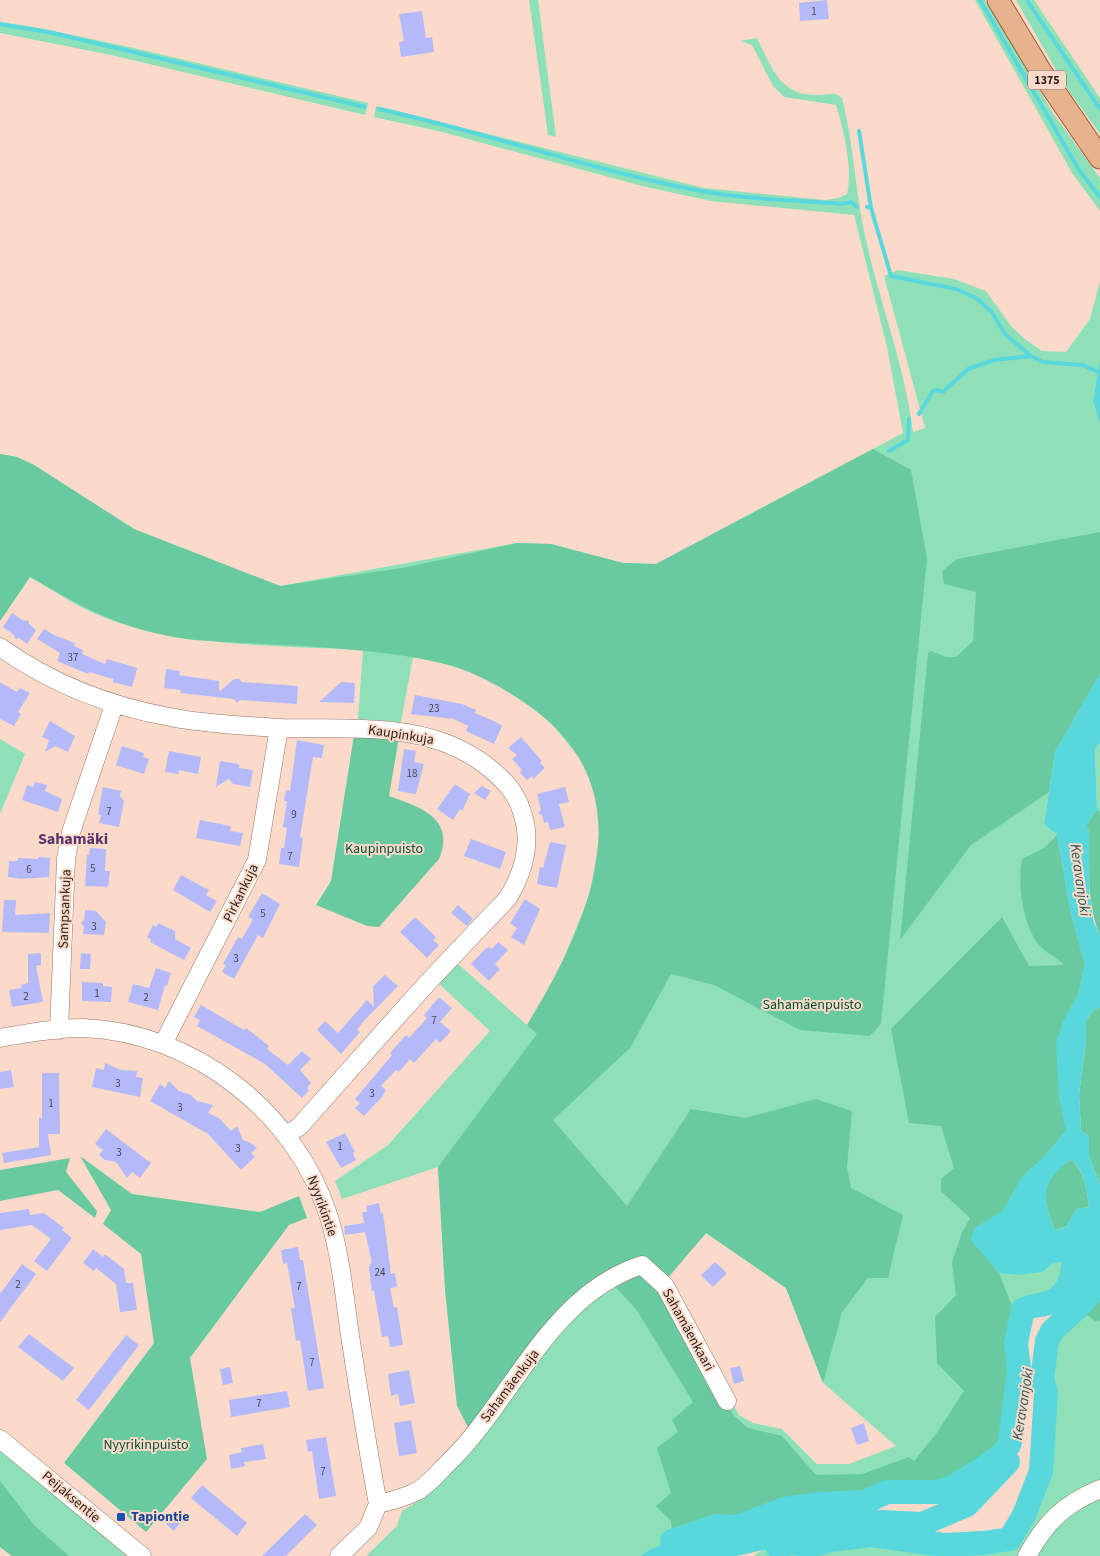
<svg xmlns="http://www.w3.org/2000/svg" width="1100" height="1556" font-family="'Source Sans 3',sans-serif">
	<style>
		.green { fill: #8ee0b9; fill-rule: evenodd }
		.forest { fill: #6aca9f }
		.water { fill: #58d7dd; fill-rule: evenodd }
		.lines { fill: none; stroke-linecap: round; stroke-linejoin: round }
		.stream { stroke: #58d7dd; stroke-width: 4 }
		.river { stroke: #58d7dd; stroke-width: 24 }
		.building { fill: #b4baf9 }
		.minor-casing { stroke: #927566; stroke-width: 19 }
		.major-casing { stroke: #9a5d34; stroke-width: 23 }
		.minor { stroke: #fff; stroke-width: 18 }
		.major { stroke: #e7b28e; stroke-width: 21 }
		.transit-dot { fill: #1a4fb4; stroke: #fbdac9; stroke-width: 2 }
		.labels { text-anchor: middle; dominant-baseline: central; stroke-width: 4; stroke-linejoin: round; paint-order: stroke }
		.number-label { font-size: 11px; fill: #4c4550 }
		.shield { fill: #fbdac9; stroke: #69564d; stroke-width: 1 }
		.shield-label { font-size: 12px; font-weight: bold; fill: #2a1e18 }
		.street-label { font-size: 14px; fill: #2a1e18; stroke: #fbdac9 }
		.park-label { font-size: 14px; fill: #005136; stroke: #fbdac9 }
		.transit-label { font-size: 14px; font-weight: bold; fill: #164399; stroke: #fbdac9; text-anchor: start }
		.water-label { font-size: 15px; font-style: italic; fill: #245a5d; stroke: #fbdac9 }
		.quarter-label { font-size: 16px; font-weight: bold; fill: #59356d; stroke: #fbdac9 }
	</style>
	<rect width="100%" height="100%" fill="#fbdac9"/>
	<!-- green -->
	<path class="green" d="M529 0H538L556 137 548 135Z
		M975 0H985L1053 113 1100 178V211L1072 173Z
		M1016 0H1034L1100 98V134L1064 84Z
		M0 22 34 27 134 48 368 103 365 115 111 55 0 33Z
		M757 38C772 68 780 97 820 95 829 95 834 91 842 98 854 144 855 193 866 240 880 304 905 366 913 432L925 428 884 276 898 270 954 279 986 291 1011 326 1025 339 1042 351 1066 352 1090 319 1100 281V358L1093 401 1100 425V674L1055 752 1044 824 1057 835 1071 914 1085 964 1053 1263 1081 1261 1073 1266C1072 1284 1064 1299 1045 1304 1036 1306 1031 1305 1023 1311L1016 1343 1019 1369 1010 1443 1003 1454 982 1469 954 1487 939 1492H887L865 1502 816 1504 784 1509 738 1527 717 1526 651 1549 639 1556H366L397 1526 402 1511 427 1496 479 1439 457 1406 445 1289 438 1167 342 1199 335 1181 388 1145 490 1031 438 983 457 963 527 1025 557 975 590 894 600 833 595 791 582 761 552 724 533 708 493 681 463 668 413 657 401 722 358 719 363 650C276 645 168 648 89 611 69 602 50 588 30 577L0 621V454L17 457 34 465 134 529 280 586 517 543 551 544 623 563 656 564 903 433 887 347 854 215 711 201 642 186 438 131 374 117 376 106 704 188 825 200 838 198 847 194C853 170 844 130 836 105L784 97 773 86 752 45 740 41ZM706 1233 786 1288 823 1383 896 1446 849 1464H817L782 1429 753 1423 739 1415 666 1280Z
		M0 739 25 754 0 814Z
		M1100 742V936L1089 888V831L1086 826 1097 809 1095 750Z
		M1100 1282V1556H753L764 1549 790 1543 814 1545 863 1536 944 1545 983 1543 1009 1539 1024 1515 1041 1471 1046 1393 1042 1379 1047 1341 1052 1331 1077 1308Z
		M0 1450 127 1556H12L0 1547Z"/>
	<!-- forest -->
	<path class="forest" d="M873 449 911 470 927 558 881 1024 870 1036 800 1030 714 985 671 974 630 1048 553 1120 627 1206 691 1109 745 1118 816 1099 852 1111 847 1167 851 1188 903 1215 888 1278H868L842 1312 823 1383 786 1288 706 1233 666 1280 640 1261 604 1275 470 1431 457 1406 445 1289 438 1167 537 1034 527 1025C590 921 651 788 525 703 486 677 458 664 411 657 356 648 299 646 243 643 216 641 186 641 159 634 109 623 74 602 30 577L0 621V454L17 457 34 465 134 529 280 586 408 567 517 543 551 544 623 563 656 564Z
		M1100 532V674L1055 752 1049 792 971 845 900 940 928 653 931 651 946 657H956L973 641 976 592 944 584 942 571 957 559Z
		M354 735 399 737 389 796C420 807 456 818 439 859L379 927 367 926 316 905 331 881Z
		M1097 809 1100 812V936C1086 902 1090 867 1089 831L1086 826Z
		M1057 835 1071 914 1085 964 1078 994 1062 1024 1059 1097 1066 1130 1045 1156 1022 1177 1003 1211 975 1228 971 1240 999 1273 1012 1306 1019 1369 1010 1443 1003 1454 954 1487 939 1492H887L865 1502 816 1504 784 1509 738 1527 717 1526 672 1541 671 1521 656 1506 671 1493 657 1448 678 1432 672 1420 693 1402 636 1309 609 1280 640 1270 659 1286 734 1416 748 1428 782 1436 816 1475 862 1474 909 1457 914 1461 936 1434 964 1391 937 1363 935 1317 956 1295 952 1262 962 1233 970 1218 941 1191V1179L954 1168 941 1126 909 1123 891 1029 1002 917 1029 966 1064 965C1058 958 1049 955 1042 948 1023 930 1017 884 1022 859L1044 848Z
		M1100 1007V1184L1089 1157V1136L1081 1131 1079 1095 1086 1040V1021L1093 1010Z
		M80 1156 132 1194 260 1212 299 1196 307 1218 289 1225 190 1358 207 1459 146 1532 64 1463 154 1343 141 1254 103 1224 111 1210Z
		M70 1158 66 1172 97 1211 95 1218 58 1190 0 1201V1170Z
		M1071 1160C1085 1172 1087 1189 1089 1207L1076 1209 1067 1226 1055 1230C1043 1197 1038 1182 1071 1160Z
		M1100 1282V1321H1095L1077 1308Z
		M0 1481 34 1525 69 1556H12L0 1547Z"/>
	<!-- water -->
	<path class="water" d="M1100 358V425L1093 401Z
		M1100 674V742L1095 750 1097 809 1086 826 1089 831V888L1093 920 1100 936V1007L1093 1010 1086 1021V1040L1079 1095 1081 1131 1089 1136V1157L1100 1184V1275L1086 1277 1080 1261 1053 1263 1042 1272 1018 1275 999 1273 971 1240 975 1228 1003 1211 1022 1177 1045 1156 1066 1130 1059 1097 1056 1044 1062 1024 1078 994 1085 964 1071 914 1057 835 1044 824 1055 752ZM1071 1160C1085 1171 1087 1190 1089 1207L1076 1209 1067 1226 1055 1230C1042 1198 1040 1181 1071 1160Z
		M672 1541 676 1556H639L651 1549Z"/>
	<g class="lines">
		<!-- stream -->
		<path class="stream" d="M980 0 1079 170 1100 197
			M1028 2 1100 109
			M0 24 53 33 365 107
			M379 109C484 132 585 168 690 189 739 199 791 200 841 204L851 202 857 207
			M859 131 871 208
			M867 207 871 208 891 276 956 289 976 298 991 311 1005 334 1031 356 1043 362 1083 365 1100 373
			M919 414 933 391 938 390 943 392 968 369 994 360 1031 356
			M889 451 908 440 909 419"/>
		<!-- river -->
		<path class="river" d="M777 1546 790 1543 814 1545 831 1540 871 1535 944 1545 983 1543 1010 1539 1024 1515 1041 1471 1046 1393 1042 1379 1047 1341 1052 1331 1077 1308 1100 1282
			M676 1556 672 1541 717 1526 738 1527 784 1509 816 1504 865 1502 887 1492H939L953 1487 982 1469 1003 1454 1010 1443 1019 1369 1016 1343 1023 1310C1031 1305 1037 1306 1045 1304 1064 1299 1072 1284 1073 1266L1081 1261 1086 1277 1100 1275
			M695 1556 719 1548 839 1520 922 1524 967 1505 1008 1462"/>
	</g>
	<!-- building -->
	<path class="building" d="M827 0 829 19 800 21 799 3Z
		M422 11 426 38 432 37 434 52 401 57 399 42 404 41 399 14Z
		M12 613 24 621 28 620 29 624 36 630 27 644 19 638 15 639 14 635 3 627Z
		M44 629 56 636 75 643 74 646 83 650 82 654 105 664 107 659 137 668 132 687 113 682V679L89 672 88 674 57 661 60 653 37 639Z
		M166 669 180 671 179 675 219 681V692L234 679H239L242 682 298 686 297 704 240 700 237 703 234 699 180 693 181 690 164 688Z
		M0 682 17 692 20 688 30 693 18 712 21 714 14 726 0 719Z
		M341 682 355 683 354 703 319 702Z
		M415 695 462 704 476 710 475 713 496 722 502 726 494 744 466 731 468 726 454 719 411 714Z
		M50 721 75 736 68 752 55 746 45 752 49 740 42 737Z
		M521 737 542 761 540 763 545 768 533 779 532 776 527 780 520 773 522 770 512 759 517 755 508 748Z
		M297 740 324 745 322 758 313 757 300 837 303 838 299 867 279 864 281 848H284L287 828 283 827 287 801H284L286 790 290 791Z
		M122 746 144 753 143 757 149 759 144 774 116 765Z
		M404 749 416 751 414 762 424 764 416 794 398 791Z
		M169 751 201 757 198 774 179 770 178 774 165 772Z
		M220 761 239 764V768L253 770 250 787 233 784 229 779 216 787Z
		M35 782 47 785 45 791 62 799 58 812 22 800 27 785 33 787Z
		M455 784 470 794 462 811 460 809 453 820 437 809Z
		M482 786 491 791 485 800 474 793Z
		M103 787 121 791 120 796 124 801 119 827 99 823 101 815 98 814Z
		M565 787 569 802 559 804 565 827 550 830 548 822 544 823 542 815 538 813 541 810 537 794Z
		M200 820 231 826 230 831 243 833 240 846 196 838Z
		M471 839 506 852 500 869 464 856Z
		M550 842 566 845 557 888 537 884 540 867 543 868Z
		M90 848 106 849 105 871H110L108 887 85 886 87 855H89Z
		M38 857 50 858 49 877 21 879 8 877 9 861H18V858L38 859Z
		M181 875 209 890 206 895 217 901 210 912 173 890Z
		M262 893 280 904 263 938 258 935 234 979 222 972 226 965 223 964 238 937 242 939 253 919 248 917Z
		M525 899 540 909 524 945 511 937 517 928 510 923Z
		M4 900H16L15 915 50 913 49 933 2 932Z
		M458 905 473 919 467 926 451 913Z
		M85 910 96 911 106 922 104 935 83 934 84 927 81 923 84 920Z
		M415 917 436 937 433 940 439 945 427 958 400 932Z
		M158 923 175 931V939L191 948 184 960 150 942 151 940 147 937 153 925 156 927Z
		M498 942 508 950 495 964 500 969 489 981 471 964 485 949 489 947 492 949Z
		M41 953V965L36 966 43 1002 12 1007 9 990 22 988 21 985 28 983V954Z
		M81 953 91 954 90 969H80Z
		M156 968 171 973 167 986 165 985 158 1010 128 1002 133 984 149 988Z
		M385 975 398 986 362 1023 357 1030 360 1032 341 1054 317 1030 325 1021 338 1033 367 1000 374 1007 373 986Z
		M82 982 103 983V986L112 987 111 1002 82 1001Z
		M439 997 452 1008 440 1022 451 1031 440 1043 436 1039 414 1063 410 1059 399 1072 396 1070 381 1086 386 1090 382 1097 364 1116 355 1108 360 1103 355 1099 392 1055 390 1053 406 1035 409 1038 427 1018 424 1015Z
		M201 1005 244 1030 246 1028 269 1046 267 1049 288 1065 302 1051 311 1059 300 1070 311 1083 307 1088 309 1090 302 1098 265 1064 197 1026 200 1020 194 1017Z
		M105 1063 121 1070 137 1071 136 1077 143 1078 140 1097 92 1087 96 1068 104 1070Z
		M11 1070 14 1087 0 1089V1072Z
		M42 1073H59L60 1134H48L51 1155 4 1163 2 1153 39 1147V1118H42Z
		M169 1081 179 1091 191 1095 197 1101 213 1105 208 1113 219 1118 231 1131 237 1126 243 1140 251 1143 257 1148 251 1153 255 1157 241 1170 208 1134 150 1101 160 1084 165 1088Z
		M106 1129 151 1163 140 1178 132 1172 127 1178 116 1162 105 1160 99 1155 103 1150 95 1144Z
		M345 1133 355 1152 353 1153 356 1160 341 1168 326 1142Z
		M379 1203 381 1214 383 1213 391 1274 395 1273 397 1287 390 1288 394 1308 397 1307 403 1345 390 1347 388 1336 382 1337 374 1291H372L369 1270 370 1264 372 1263 365 1232 345 1235 344 1226 364 1223 362 1212H367L366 1206Z
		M29 1209 30 1215 44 1213 64 1228 62 1230 72 1238 47 1271 34 1261 51 1239 32 1225 0 1230V1213Z
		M298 1247 300 1260H303L324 1388 308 1391 300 1340 296 1341 291 1308H295L287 1263 283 1264 281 1250Z
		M93 1249 103 1257 105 1254 124 1269 126 1283H133L137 1310 120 1312 116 1284 96 1268 94 1271 83 1263Z
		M715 1262 727 1273 713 1287 701 1275Z
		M22 1264 36 1274 0 1322V1294Z
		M29 1334 74 1368 63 1381 18 1347Z
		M126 1335 139 1345 89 1410 76 1400Z
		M740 1366 744 1381 734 1384 730 1368Z
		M230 1367 233 1383 223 1385 220 1369Z
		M409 1370 415 1403 400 1406 398 1394 391 1396 388 1374Z
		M287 1391 290 1407 231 1417 229 1400Z
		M411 1420 417 1453 399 1456 394 1423Z
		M864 1423 869 1441 857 1445 851 1428Z
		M326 1437 336 1496 319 1499 312 1451 308 1452 306 1440Z
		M263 1444 266 1459 244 1462 245 1466 231 1469 229 1455 242 1452 241 1448Z
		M202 1485 247 1523 237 1536 191 1498Z
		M177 1512 184 1518 174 1531 166 1524Z
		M305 1514 317 1525 286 1556H262Z"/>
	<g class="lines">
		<!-- minor casing -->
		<g class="minor-casing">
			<path id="minor" d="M0 647C52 684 108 706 170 717 203 724 247 726 281 728 351 730 430 720 488 767 504 780 516 792 522 812 532 841 524 871 509 896 503 905 493 913 486 921 468 940 450 959 432 978 387 1027 343 1078 299 1127L287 1134
				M59 1030 66 859 71 832 114 705
				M0 1038C27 1033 55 1028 83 1028 193 1032 296 1112 329 1217 340 1253 344 1291 349 1329 358 1387 367 1446 378 1504L368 1528 339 1556
				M163 1044 257 860 279 728
				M0 1439 142 1556
				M378 1504C391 1501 405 1498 417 1491 428 1485 439 1472 448 1463 513 1400 549 1295 642 1265L665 1286 727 1401
				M1027 1556C1046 1522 1064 1504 1100 1489"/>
		</g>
		<!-- major casing -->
		<g class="major-casing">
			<path id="major" d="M998 0 1040 70 1100 158"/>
		</g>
		<!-- minor -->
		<use href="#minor" class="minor"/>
		<!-- major -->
		<use href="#major" class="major"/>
	</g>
	<!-- markers -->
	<rect class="transit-dot" x="116" y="1512" width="10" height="10" rx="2.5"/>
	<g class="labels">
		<!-- number labels -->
		<g class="number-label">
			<text x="814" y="11">1</text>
			<text x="73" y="657">37</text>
			<text x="434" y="708">23</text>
			<text x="412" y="773">18</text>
			<text x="109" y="811">7</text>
			<text x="294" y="814">9</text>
			<text x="290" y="856">7</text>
			<text x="93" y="868">5</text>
			<text x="29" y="869">6</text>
			<text x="263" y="913">5</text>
			<text x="94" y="926">3</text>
			<text x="236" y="958">3</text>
			<text x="97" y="993">1</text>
			<text x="26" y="996">2</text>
			<text x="146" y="997">2</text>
			<text x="434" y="1020">7</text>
			<text x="118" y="1083">3</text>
			<text x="372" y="1093">3</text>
			<text x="51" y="1103">1</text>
			<text x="180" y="1107">3</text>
			<text x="340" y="1146">1</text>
			<text x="238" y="1148">3</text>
			<text x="119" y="1152">3</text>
			<text x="380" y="1272">24</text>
			<text x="18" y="1284">2</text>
			<text x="299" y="1286">7</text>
			<text x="312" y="1362">7</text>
			<text x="259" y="1403">7</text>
			<text x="323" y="1471">7</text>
		</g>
		<!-- shield labels -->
		<rect class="shield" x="1028" y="70.5" width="38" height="19" rx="4"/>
		<g class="shield-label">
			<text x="1047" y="80">1375</text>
		</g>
		<!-- street labels -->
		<g class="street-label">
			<text transform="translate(401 735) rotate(9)">Kaupinkuja</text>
			<text transform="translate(241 893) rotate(-64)">Pirkankuja</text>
			<text transform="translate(65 909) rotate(-88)">Sampsankuja</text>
			<text transform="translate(322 1206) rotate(70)">Nyyrikintie</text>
			<text transform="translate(688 1330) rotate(61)">Sahamäenkaari</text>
			<text transform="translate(510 1386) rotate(-53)">Sahamäenkuja</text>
			<text transform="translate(71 1497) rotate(40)">Peijaksentie</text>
		</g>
		<!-- park labels -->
		<g class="park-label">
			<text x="384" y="849">Kaupinpuisto</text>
			<text x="812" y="1005">Sahamäenpuisto</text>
			<text x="146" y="1445">Nyyrikinpuisto</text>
		</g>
		<!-- transit labels -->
		<g class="transit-label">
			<text x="131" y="1517">Tapiontie</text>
		</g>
		<!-- water labels -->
		<g class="water-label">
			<text transform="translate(1080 880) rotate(82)">Keravanjoki</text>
			<text transform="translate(1023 1404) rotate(-81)">Keravanjoki</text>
		</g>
		<!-- quarter labels -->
		<g class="quarter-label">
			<text x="73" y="839">Sahamäki</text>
		</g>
	</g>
</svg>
